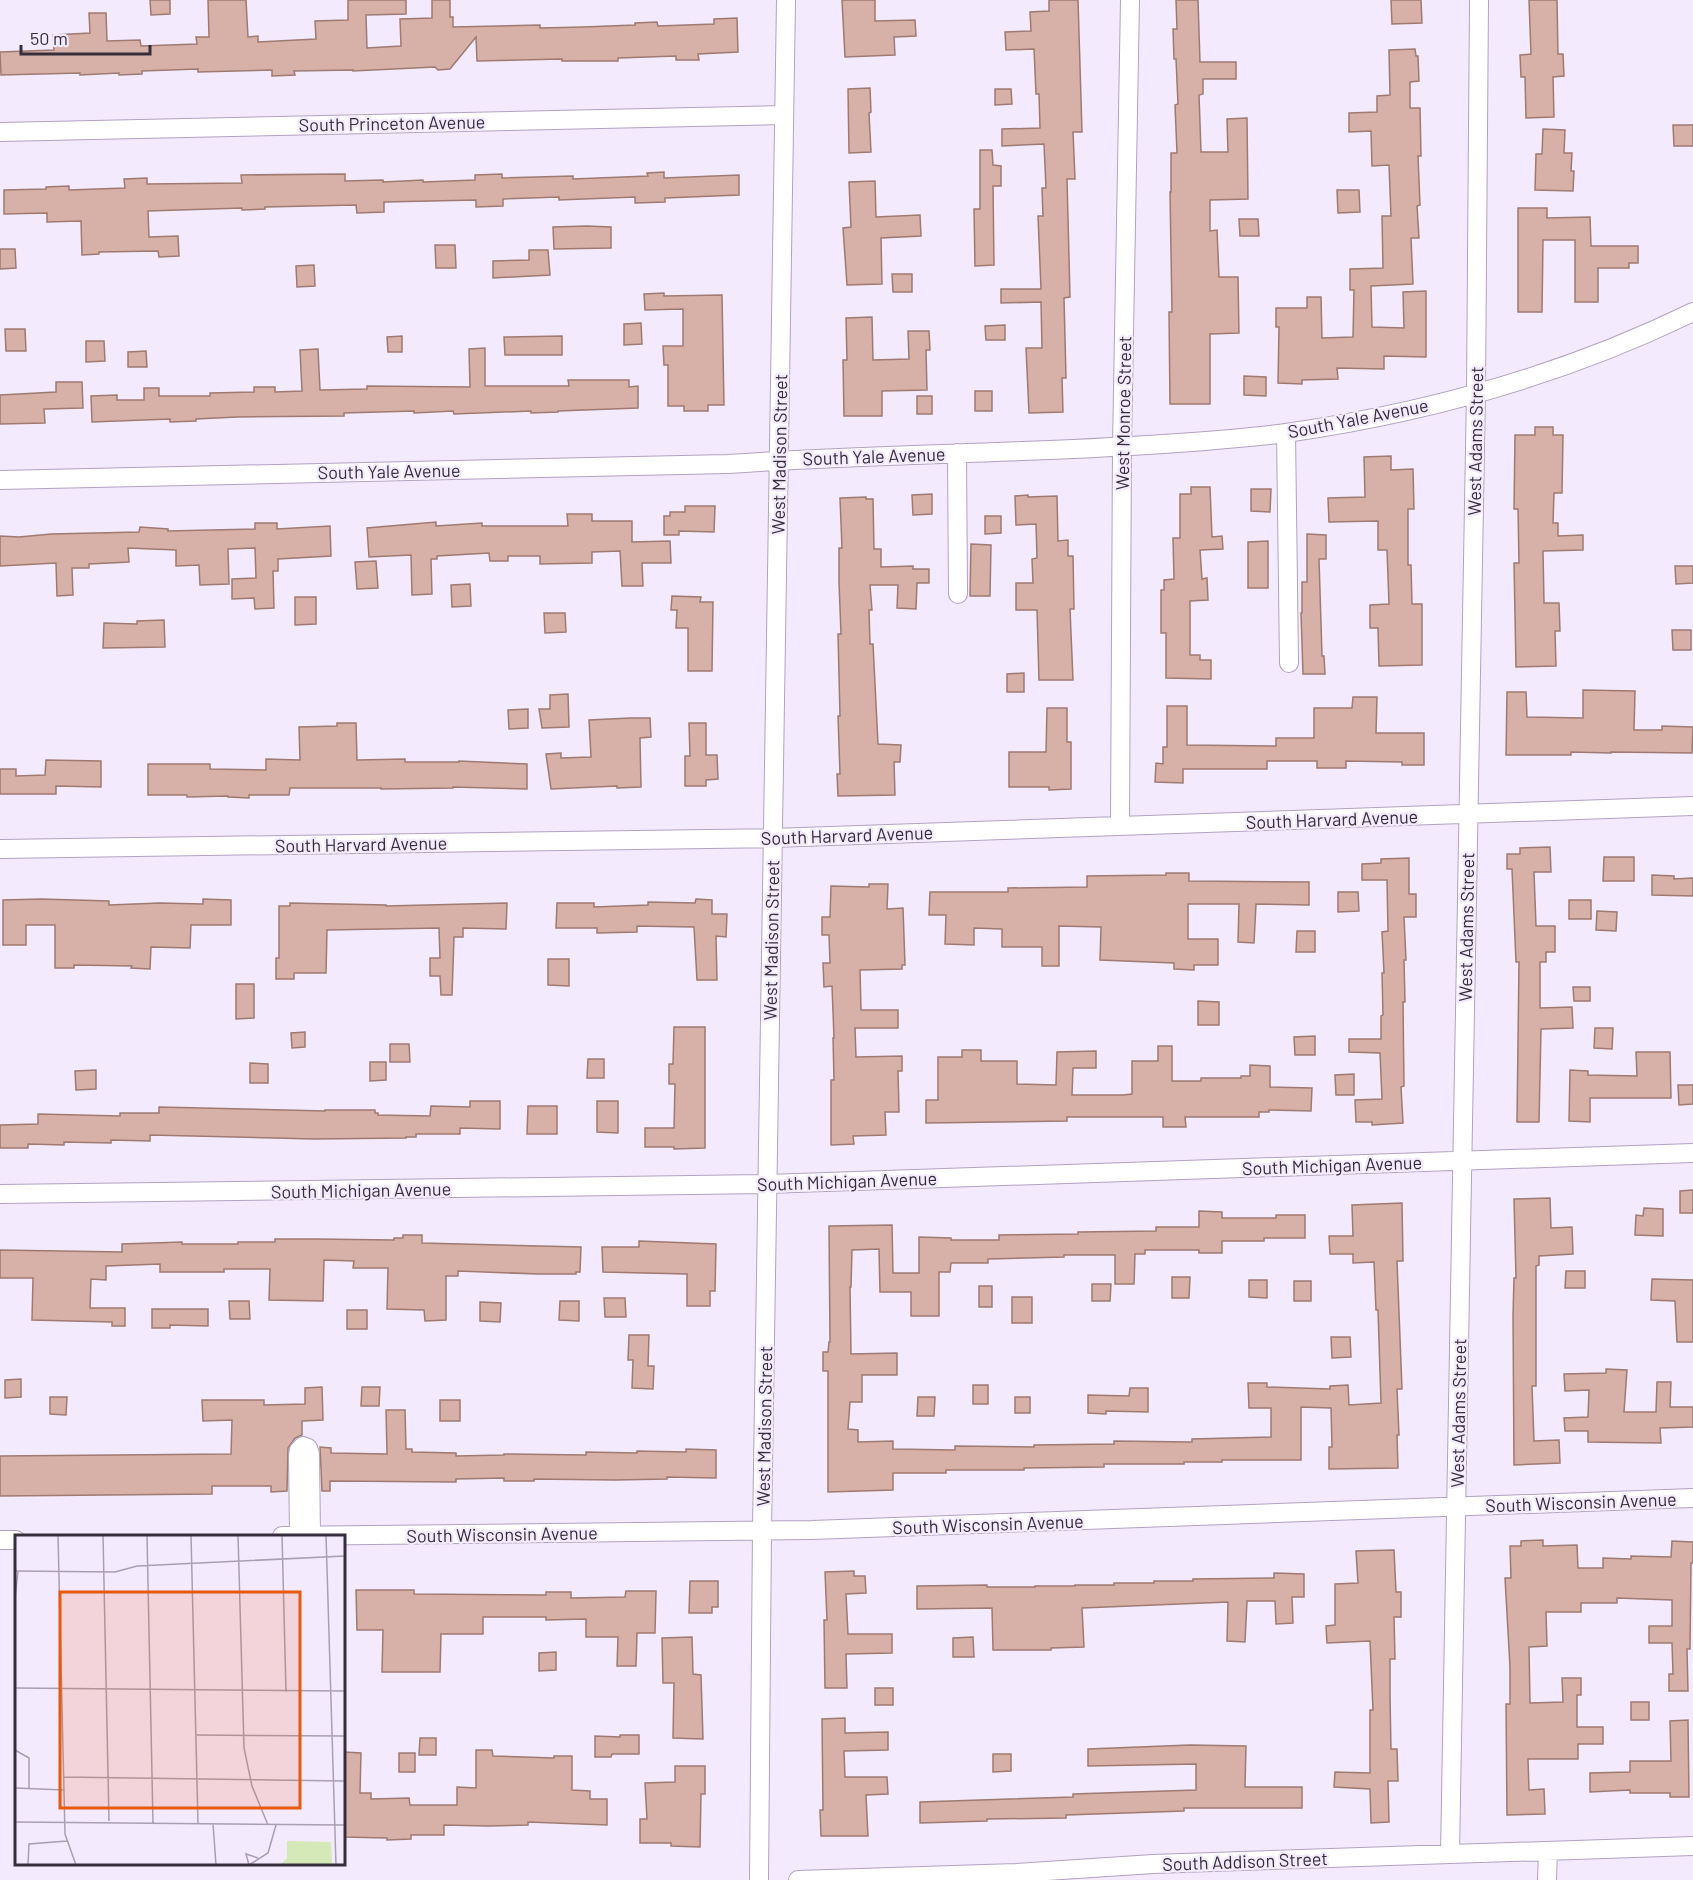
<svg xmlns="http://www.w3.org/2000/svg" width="1693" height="1880" font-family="Barlow,sans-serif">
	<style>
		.building { fill: #d7b1a7; stroke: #9e7a71; stroke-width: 1.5 }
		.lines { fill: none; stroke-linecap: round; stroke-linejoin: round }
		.minor-casing { stroke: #b2a2c1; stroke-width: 20 }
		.minor { stroke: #fff; stroke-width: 18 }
		.labels { text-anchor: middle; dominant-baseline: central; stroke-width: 4.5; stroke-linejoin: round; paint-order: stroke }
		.street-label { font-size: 18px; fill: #362f3b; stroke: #f4eafe }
		.inset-road { fill: none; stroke: #a89fb0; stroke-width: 1.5 }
		.view { fill: #e8590c; fill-opacity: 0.15; stroke: #e8590c; stroke-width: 3 }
		.inset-edge { fill: none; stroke: #362f3b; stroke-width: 3 }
	</style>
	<rect width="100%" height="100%" fill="#f4eafe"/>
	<!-- building -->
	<path class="building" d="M150 0H170V14L151 15Z
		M208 0H246L248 37 258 36V42L316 39 315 21 348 20V0H406V14L366 15 367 48 401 46 400 19 432 18V0H450V17H453V27L540 25V28L583 27 635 25V23L657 22 658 26 714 24V19L737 18 738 52 698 54 699 60H676V56L618 58V61H562V59L477 61 476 37 450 69 438 70 435 67 353 71V70L294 71 295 75 272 76V70L198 72V69L142 71V74L119 75V73L80 75V73L1 75 0 52 54 50 53 35 90 33 89 13H106L107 41 140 40 141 46 197 44 196 37H209Z
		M842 0H875V21L915 20 916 36 894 37 895 55 845 57Z
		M1049 0H1078L1082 132H1073L1075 179H1067L1070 297 1064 298 1066 378H1062L1063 412 1029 413 1026 348H1042L1041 302 1001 303V289H1041L1038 216H1043L1042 188H1046L1044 144 1002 146V129L1040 128 1039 94H1036L1034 49 1006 50 1005 32 1031 31 1030 12 1049 11Z
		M1176 0H1198L1200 62H1236V79H1203V94L1199 95 1201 152H1228L1227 119 1247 118 1248 199 1210 200V231L1217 230 1219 277H1238L1239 333 1210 334V404H1170L1169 312H1172L1170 192H1171V153H1177L1175 105 1178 104 1176 59H1174L1173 29H1177Z
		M1391 0H1421L1422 23 1392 24Z
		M1529 0H1557L1558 54H1563L1564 76 1553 77 1554 117 1526 118 1525 77H1521L1520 55 1531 54Z
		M1415 49 1416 56H1418L1419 81 1410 82V108H1420L1421 156H1418L1420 205 1417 206 1419 238H1411L1413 284 1371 286 1372 327 1404 328 1403 292 1426 291V357L1384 356V369L1337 368 1338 379 1302 380V384L1278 383 1279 327H1276V308H1307V297H1321L1322 338 1353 337 1354 290H1350V269L1383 268 1382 216H1391L1389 165 1372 166 1371 131 1349 132V113L1377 112V96L1390 95 1389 50Z
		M870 88 871 112 869 113 871 152 849 153 848 89Z
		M995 89H1011L1012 104 995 105Z
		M1673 125H1693V146H1674Z
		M1543 129 1565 130 1564 153H1572L1571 171H1574L1573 191 1535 190 1536 154H1542Z
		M980 150H992L993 165 1001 166V186H993L994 265 975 266 974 209H980Z
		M664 172V178L739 175V195L665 198V202L635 203V197L559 200V197L503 199V206L476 207V200L384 202V212L357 213 356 205 265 207V209L242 210V208L148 211 149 237 178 236 179 256 159 257 158 251 99 252V254L82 255 81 221 47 222V213L4 214V190L46 189V187L69 186V190L125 188 124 179 147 178V184L242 183 241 175 345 174V181L383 180V182L423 180V182L475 180V175L502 174V178L573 176V179L648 176 647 173Z
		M875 181 876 217 920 215 921 236 881 238 882 284 847 285 843 228 851 227 849 182Z
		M1337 190H1359L1360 212 1338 213Z
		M1518 208H1547V218L1590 217 1591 246H1638V263H1629V268H1598V302H1575V240H1543L1542 312H1518Z
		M1239 219H1258L1259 236H1240Z
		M587 226 611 227V248L554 249 553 227Z
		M435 245H455L456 268H436Z
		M0 249H15L16 268 0 269Z
		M529 250H548L550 275 493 278V261L529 260Z
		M314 265 315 286 297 287 296 266Z
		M892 274H912V292H893Z
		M664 293V296L722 295 724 405H708V411H684V406H668V365H664L663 346H683V309L645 310 644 294Z
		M872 317 873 360 909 359 908 331H929L930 350H926L927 390 882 391V416H844L843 360H847L846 318Z
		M641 323 642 344 624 345V324Z
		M1005 325V340H986L985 326Z
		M5 329H25L26 351H6Z
		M402 336V352H388L387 337Z
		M562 336V355H505L504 337Z
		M86 341H104L105 361 86 362Z
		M485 348V386H569L568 380H629V387L638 386V408L558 411V412L531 413V411L454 414 453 411 414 413V411L344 413V416L237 417 196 419V421L170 422V419L92 422 91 396 117 395V400H144V388H159V396H210V393L254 392V387H275V392L302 391 300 350 318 349 320 390 367 389V386L470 387 469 349Z
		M146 351 147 367H128V352Z
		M1244 376 1266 377V396L1244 395Z
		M56 382H82L83 408 44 409 45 423 0 424V395L56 392Z
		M975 391H992V411H975Z
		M917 396H932V414H917Z
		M1535 427H1553V435H1563L1562 493H1554L1553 523H1558V536L1583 535V550L1543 551 1544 603H1559L1560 631H1555L1556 666 1516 667 1514 563H1519L1518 509H1514L1515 435H1535Z
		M1391 456V470L1413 469 1414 509H1408V565H1411L1412 604H1422V665L1379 666 1378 628H1370V605L1389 604 1387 550H1378V521L1329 522 1328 498 1365 497 1364 457Z
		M1191 487H1210L1212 537 1222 536 1223 549 1200 550 1202 579 1207 578 1208 600 1190 601V655H1200V660H1211V679L1166 678V633H1161V590H1164V580L1174 579 1173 538H1180V494H1191Z
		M1251 489H1271L1270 512 1251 511Z
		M932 494V514L913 515 912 495Z
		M1028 495V497L1057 496 1058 541 1068 540V556H1073L1074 609H1070L1073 680H1039L1037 610H1016V583H1033L1032 559 1037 558 1036 524 1016 525 1015 496Z
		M866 497V499H873L874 549H881V567L913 566V569H929V583H917L916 609 897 608 898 585H870L872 610H869L870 644H873L878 744 901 745 900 762H894L895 795 838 796 837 774H840L838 716H840L838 634H841L839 582V548H842L840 498Z
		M685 506H715L714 532 679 531V535H664V516H670V512H685Z
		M567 514H592V521H632V542L670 541 671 563H642L643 586H622L620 551 592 552V563L540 564V556H508V561H490L489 553 437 556V559H431L432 594 412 595 411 555 369 557 367 528 436 522V526L482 523V526H568Z
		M985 516H1001V533L985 534Z
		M255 523H277V529L330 526 331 556 278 559V571H273L274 608 255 609 254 598 232 599V579L256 578 255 548 228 549 229 584 200 585 199 565 176 566V550L128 548 129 562 89 564V568H72L73 595 57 596 56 563 0 566V536L19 537 51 534 139 532 140 527 168 529V531L255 529Z
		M1307 534 1326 535V559H1319L1322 656H1324L1325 674H1303L1301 613H1302V582H1307Z
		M1268 541V588H1248V542Z
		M971 544 991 545 990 596H970Z
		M376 561 378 588 357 589 355 562Z
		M1675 566H1693V583L1676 584Z
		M470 584 471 606 452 607 451 585Z
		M672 596 701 597 700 602H713L712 671H688V628H676L677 610H671Z
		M295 597H316V624L295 625Z
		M544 613H565L566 632 545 633Z
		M164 620 165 647 103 648 104 623 137 624V621Z
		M1672 630H1691V650H1673Z
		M1024 673V692H1007V674Z
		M1583 690 1635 691 1634 730H1662V726L1693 727 1692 753 1611 752V753L1571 752V755H1506L1507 692H1526L1527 717 1583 718Z
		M568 694 569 727 542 728 539 709H550V695Z
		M1353 697H1377L1376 733H1424V765H1402V762L1346 761V768H1317V761H1267V769H1183V783L1155 782 1156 763 1163 764V747H1167V706H1187V745L1276 746V738H1314V708H1352Z
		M1047 708H1067V742H1071V789L1049 790V787H1009V752H1046Z
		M528 709V728L509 729 508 710Z
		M630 718H650L651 737 640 738 641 787 617 788V786L551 789 546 754 561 753V758L591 757 589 720Z
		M337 723H356L357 760 405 759V762H459V761L527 764V789L453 787V788L381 789V788H290L289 795H249V798L228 797V796L187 797V795H148V764H210V769L266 770V759L300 760 299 727 337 726Z
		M689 723H706V755H717L718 779 706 780V786H685V756H690Z
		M46 760 101 761V787L56 786V794H0V769H16V776L45 775Z
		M1550 847 1551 872H1534L1536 926H1555V952H1546V962H1540V1008L1572 1007 1573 1028 1541 1029 1539 1122H1517L1519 962H1516L1512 869H1507V854H1520V848Z
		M1604 857H1634V881H1603Z
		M1409 858V894H1416V917H1404L1406 960H1404L1405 1002H1403L1404 1086 1401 1087 1403 1123 1372 1125V1122H1356L1355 1100 1382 1099 1380 1053 1349 1052V1039H1381V1016L1383 1015 1382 973H1384L1382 932 1388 931 1387 880H1362V864L1381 863V859Z
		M1166 873H1189V881L1309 882V905L1256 904 1254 943 1238 942 1239 904H1188V939H1218V965H1194V970L1174 969V963L1100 960 1101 927 1059 926V966H1042V947H1002V929L974 928V945L945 944 946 915H929L930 892H1008V888L1087 887V876L1166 875Z
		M1652 875 1674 876V879L1693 878V896L1652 895Z
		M869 884H888L887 909 903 908 905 965H902V969L860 970 861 1010H898V1028H855L856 1057 902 1056V1071H898L899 1112H885L886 1135 853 1136 854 1144 831 1145V1080H834L833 1038H834L832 986 824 987 823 963H830L829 935H822V917H830L831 886 869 887Z
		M1338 892H1358L1359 911 1338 912Z
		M41 899 109 901V905L160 903 203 904V899L231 900V925H191L190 948 151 947 150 969 131 968 132 966 74 965V968H55V925H26V945H3V900Z
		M696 899 712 900V914H727L726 937 716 936 717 980H697L694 927 637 926V932L597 933V928H556L557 903H594V907L648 905V902L695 903Z
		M1569 900H1591V919H1569Z
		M290 903 386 905V906L507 903 506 929 463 928V937H454L452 995H441L440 976H430V958H440L439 928 327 930 326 973H294V979H276V958H279V906H290Z
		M1597 911 1617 912 1616 931 1596 930Z
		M1297 931H1315V952H1296Z
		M548 959H569V986L548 985Z
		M236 984H254V1018L236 1019Z
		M1573 987H1590V1001H1574Z
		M1198 1001 1219 1002V1025H1198Z
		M674 1027H705V1148L674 1149V1147H645V1128H674L675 1084H669V1064H673Z
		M1595 1028H1613L1612 1049 1594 1048Z
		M305 1032V1047L292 1048 291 1033Z
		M1315 1036V1055H1295L1294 1037Z
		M390 1044H409L410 1062H390Z
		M1158 1046H1172V1081H1201V1078H1241V1076H1250V1065L1270 1066V1087L1312 1088 1311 1111 1269 1110V1112H1259V1117H1185L1186 1127H1163V1117H1067V1121L926 1123V1100H938V1057H962V1050H981V1061H1017V1084L1056 1085 1057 1052 1096 1051V1068H1073L1072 1095H1123L1132 1094V1061H1158Z
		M1636 1052H1670L1671 1098H1590V1122L1569 1121 1570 1070 1588 1071V1075L1637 1076Z
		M588 1059H604V1078H587Z
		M370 1062H386V1080L370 1081Z
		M250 1063 268 1064V1083H250Z
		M96 1070V1089L76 1090 75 1071Z
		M1354 1074V1095H1336L1335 1075Z
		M1678 1085H1693V1104L1679 1105Z
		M470 1101H500V1129L460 1128V1134H416V1137H406V1138L314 1139 150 1135V1141L111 1140V1143L64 1142V1145L28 1144V1148H0V1125L38 1124V1114L120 1116V1113H159V1107L325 1111V1110H375V1113H378V1115L430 1116 431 1106 470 1107Z
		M597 1101H618V1133L597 1132Z
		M528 1106H557V1134H527Z
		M1693 1190V1213H1680V1191Z
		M1550 1198 1551 1228 1572 1227 1573 1254 1539 1256V1265L1536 1266V1386H1532L1534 1441 1559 1440 1560 1463 1514 1465 1513 1316 1514 1278H1516L1514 1199Z
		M1402 1203 1403 1261H1397L1402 1389H1397L1399 1435H1397L1398 1468 1329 1469V1447H1332L1331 1408 1301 1407V1460H1222V1462H1184V1464H1104V1467L1024 1468V1470H946V1473H893V1490L828 1492V1371H823V1352H828L829 1342H830L829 1226 892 1225 893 1273H919V1237L951 1238V1240H999V1235L1078 1234V1232L1156 1231V1227H1199V1211L1222 1212V1218H1276V1215H1305V1238H1264V1241H1222V1253H1199V1250H1145V1254H1135L1134 1284H1115V1255H1064V1257L988 1259V1263H951L950 1272H939V1316H911V1292H880L879 1249 852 1250 851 1287H850L851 1354 897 1353V1375H862V1402H850L848 1429 858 1430V1442L893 1441V1449L955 1450V1446L1034 1447V1445L1114 1444V1441L1192 1442V1439L1271 1437V1408H1249L1248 1383H1267V1387L1330 1389V1386L1348 1385 1349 1405 1381 1403 1378 1310H1376L1374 1262 1353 1263V1254H1330L1329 1236H1353L1352 1205Z
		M1644 1208 1663 1209V1236L1635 1235 1636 1215 1643 1216Z
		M403 1235H422V1243L581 1247 580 1272H576V1274H538L458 1271V1276H446V1320L425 1321 424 1310 387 1309 388 1268H353L354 1261 324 1260 323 1301 269 1300 270 1269H224V1272H160V1264L106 1266V1280L91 1279 90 1308H125V1326H112V1322L32 1320 33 1278H0V1250L122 1252V1244L182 1242V1244H238V1242H275V1239H316L394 1240V1238H403Z
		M639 1241 716 1244 715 1291H710V1306H687V1274L603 1272 602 1247H639Z
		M1566 1271H1585V1288H1565Z
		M1172 1277H1190L1189 1298H1172Z
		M1652 1279 1693 1280V1342H1677L1675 1301 1651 1300Z
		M1249 1280H1267V1298L1249 1297Z
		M1294 1281H1311V1301H1294Z
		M1092 1284H1111L1110 1301H1092Z
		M979 1286H992V1307H979Z
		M1012 1297H1032V1323H1012Z
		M604 1298H625L626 1317H605Z
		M229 1301H249L250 1319H230Z
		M560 1301H579V1321L559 1320Z
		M480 1302 501 1303 500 1322 480 1321Z
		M152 1309H208V1326L170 1325V1328H152Z
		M347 1310H367V1329H347Z
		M629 1335H649L648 1366H654L653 1389 632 1388 633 1360H628Z
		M1331 1337H1350L1351 1357 1332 1358Z
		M1606 1369 1627 1370 1624 1412H1656L1657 1382H1671L1670 1407H1693V1427L1660 1428 1661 1443 1588 1442V1431H1565L1564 1418 1588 1417 1589 1390 1565 1391 1564 1374 1606 1373Z
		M21 1379V1397L5 1398V1380Z
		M973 1385H988V1404H973Z
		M322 1387 323 1420 302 1421V1435L295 1438 288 1448 287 1491 271 1492V1486H212V1494L0 1496V1456L231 1454 232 1420 203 1421 202 1400H264V1405L305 1404V1388Z
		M362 1387H380L379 1406H361Z
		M1130 1388H1148V1412L1106 1411V1414L1088 1413V1395L1129 1396Z
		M50 1397H67L66 1415 50 1414Z
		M918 1397H935L934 1416H917Z
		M1015 1397H1030V1413H1015Z
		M440 1400H460V1421H440Z
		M386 1410H405L406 1449H412V1452L456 1453V1456L504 1455V1454L586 1455V1452L637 1453V1451L686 1452V1449L716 1450V1478L667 1477V1479L615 1480 534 1479V1481H504V1478L456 1479V1482L330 1481V1491H322L320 1447 331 1448V1453L387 1454Z
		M1543 1540V1546L1577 1545 1578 1568H1603V1558L1631 1559V1556L1671 1557 1672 1541 1693 1542V1563H1691L1690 1649H1687L1688 1691H1669V1674H1673L1672 1643H1649V1626H1672V1600L1617 1598V1603H1581V1612H1546L1547 1646 1529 1647 1530 1703 1563 1702 1562 1678H1581V1695H1577V1727H1603V1744H1578V1759H1528L1529 1790 1544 1789 1545 1814 1507 1815 1506 1704H1510V1667L1505 1578H1511L1510 1546H1521V1541Z
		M1394 1550 1396 1592H1401V1617H1394L1395 1659H1390V1697L1391 1749H1397L1398 1781H1388L1389 1822 1371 1823 1370 1789 1334 1787 1335 1772 1370 1773V1710H1373L1370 1641 1327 1643 1326 1626 1335 1625V1584L1358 1583 1356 1551Z
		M854 1571V1576H865L866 1593 846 1594 848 1634H892V1653L846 1654 847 1688H825L824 1620H827L825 1572Z
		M1274 1573 1304 1574V1597H1292L1293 1623 1276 1624 1275 1601H1247L1245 1642 1227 1641 1228 1602 1082 1608 1084 1647 1051 1648V1650H993L992 1608 917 1609V1586L987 1585V1587H1035V1586H1075V1585H1114V1583H1154V1581H1193V1579L1274 1578Z
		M690 1581H718V1607H712V1613H689Z
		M356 1590H414V1594L546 1595V1592H571V1598L625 1597 626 1591H656L655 1633H637L636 1666H617L618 1637H586V1619L546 1620V1617H483V1634H441L440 1672H382L383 1630H357Z
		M692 1637 693 1674 701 1675 703 1739 673 1738 674 1683H663L662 1638Z
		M973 1637 974 1657H953V1638Z
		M556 1652V1670L539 1671V1653Z
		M875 1688H893V1705H875Z
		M1631 1702H1649V1720H1631Z
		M845 1718V1733L888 1732V1750L844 1751 845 1777H887L888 1794 866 1795 868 1836H821L820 1810H823L822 1719Z
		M1688 1720 1689 1797H1670V1793H1630V1790L1590 1792V1773L1630 1772V1761H1671L1670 1721Z
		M620 1735H639V1754H612L611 1757H595V1736L620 1737Z
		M420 1738H436V1755H419Z
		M1190 1745 1246 1746 1245 1787H1302V1808H1184V1811L1066 1815V1818L987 1819V1821L920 1823V1802L1073 1797V1794L1196 1790V1764L1088 1766V1749Z
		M476 1750H492L493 1756 554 1758V1756H572V1790L590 1791V1799H607V1825L528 1822V1825L488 1826 444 1825V1835H411V1839L387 1840V1838L344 1837 345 1772H344V1752L361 1753 360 1793H371V1799L409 1798 410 1805H457V1787L476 1788Z
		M399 1753H415V1772H399Z
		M993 1754H1011V1771L993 1772Z
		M675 1766H705V1794H701L700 1847 671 1846V1843H640V1819H647L645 1783 675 1782Z"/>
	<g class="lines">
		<!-- minor casing -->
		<g class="minor-casing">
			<path id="minor" d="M0 132 784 115
				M1286 433 1289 663
				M957 453 958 594
				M0 480 728 464C868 454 1008 454 1148 445 1194 442 1240 439 1286 433 1426 413 1566 374 1693 312
				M1120 826 1122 446 1130 0
				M0 849 773 838 1693 806
				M0 1194 767 1184 1693 1153
				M282 1536 812 1530 1693 1498
				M299 1536 298 1455 299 1450 303 1446 308 1448 310 1454 311 1536
				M0 1540H16
				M1450 1854 1476 392 1479 0
				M759 1880 762 1530 786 0
				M798 1880 1016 1873 1153 1864 1693 1846
				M1547 1880 1548 1851"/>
		</g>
		<!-- minor -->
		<use href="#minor" class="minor"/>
	</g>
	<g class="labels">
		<!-- street labels -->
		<g class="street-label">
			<text transform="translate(392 123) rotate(-1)">South Princeton Avenue</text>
			<text transform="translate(1123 413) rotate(-89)">West Monroe Street</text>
			<text transform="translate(1358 418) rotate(-11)">South Yale Avenue</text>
			<text transform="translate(1475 441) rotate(-89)">West Adams Street</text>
			<text transform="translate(779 454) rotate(-89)">West Madison Street</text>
			<text transform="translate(874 456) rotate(-2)">South Yale Avenue</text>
			<text transform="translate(389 471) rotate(-1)">South Yale Avenue</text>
			<text transform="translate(1332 819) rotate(-2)">South Harvard Avenue</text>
			<text transform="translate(847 835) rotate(-2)">South Harvard Avenue</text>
			<text transform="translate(361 844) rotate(-1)">South Harvard Avenue</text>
			<text transform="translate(1466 927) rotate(-89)">West Adams Street</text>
			<text transform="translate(771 940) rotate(-89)">West Madison Street</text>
			<text transform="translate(1332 1165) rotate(-2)">South Michigan Avenue</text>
			<text transform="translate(847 1181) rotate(-2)">South Michigan Avenue</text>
			<text transform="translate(361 1190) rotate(-1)">South Michigan Avenue</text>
			<text transform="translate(1458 1413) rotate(-89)">West Adams Street</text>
			<text transform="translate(764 1426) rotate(-89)">West Madison Street</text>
			<text transform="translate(1581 1502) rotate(-2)">South Wisconsin Avenue</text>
			<text transform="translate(988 1524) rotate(-2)">South Wisconsin Avenue</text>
			<text transform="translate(502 1534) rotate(-1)">South Wisconsin Avenue</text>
			<text transform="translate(1245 1861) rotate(-2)">South Addison Street</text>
		</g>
	</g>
	<!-- overview -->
	<g transform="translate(15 1535)">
		<rect width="330" height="330" fill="#f4eafe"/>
		<path d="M272 306 316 307 317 330H265L272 323Z" fill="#d4e8b8"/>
		<path class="inset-road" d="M43 0 50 299 61 330M88 0 94 286M132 0 138 288M176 0 183 289M223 0 229 213 237 251 253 290M267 0 271 157M311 0 321 330M0 36 100 37 122 31 330 21M0 63 3 36M0 153 330 156M180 200 330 201M0 215 14 223V254M48 242 330 246M0 253 49 255M0 287 330 290M198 289 201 330M13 330 14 309 52 306M234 330 253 318 261 290M234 330 231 319 243 323"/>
		<path class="view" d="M45 57H285V273H45Z"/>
		<rect width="330" height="330" class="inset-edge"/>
	</g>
	<!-- scale -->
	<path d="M21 45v9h129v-9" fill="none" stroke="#362f3b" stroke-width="3"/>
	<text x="30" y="45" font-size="18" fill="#362f3b" stroke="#f4eafe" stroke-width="4.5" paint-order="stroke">50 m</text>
</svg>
